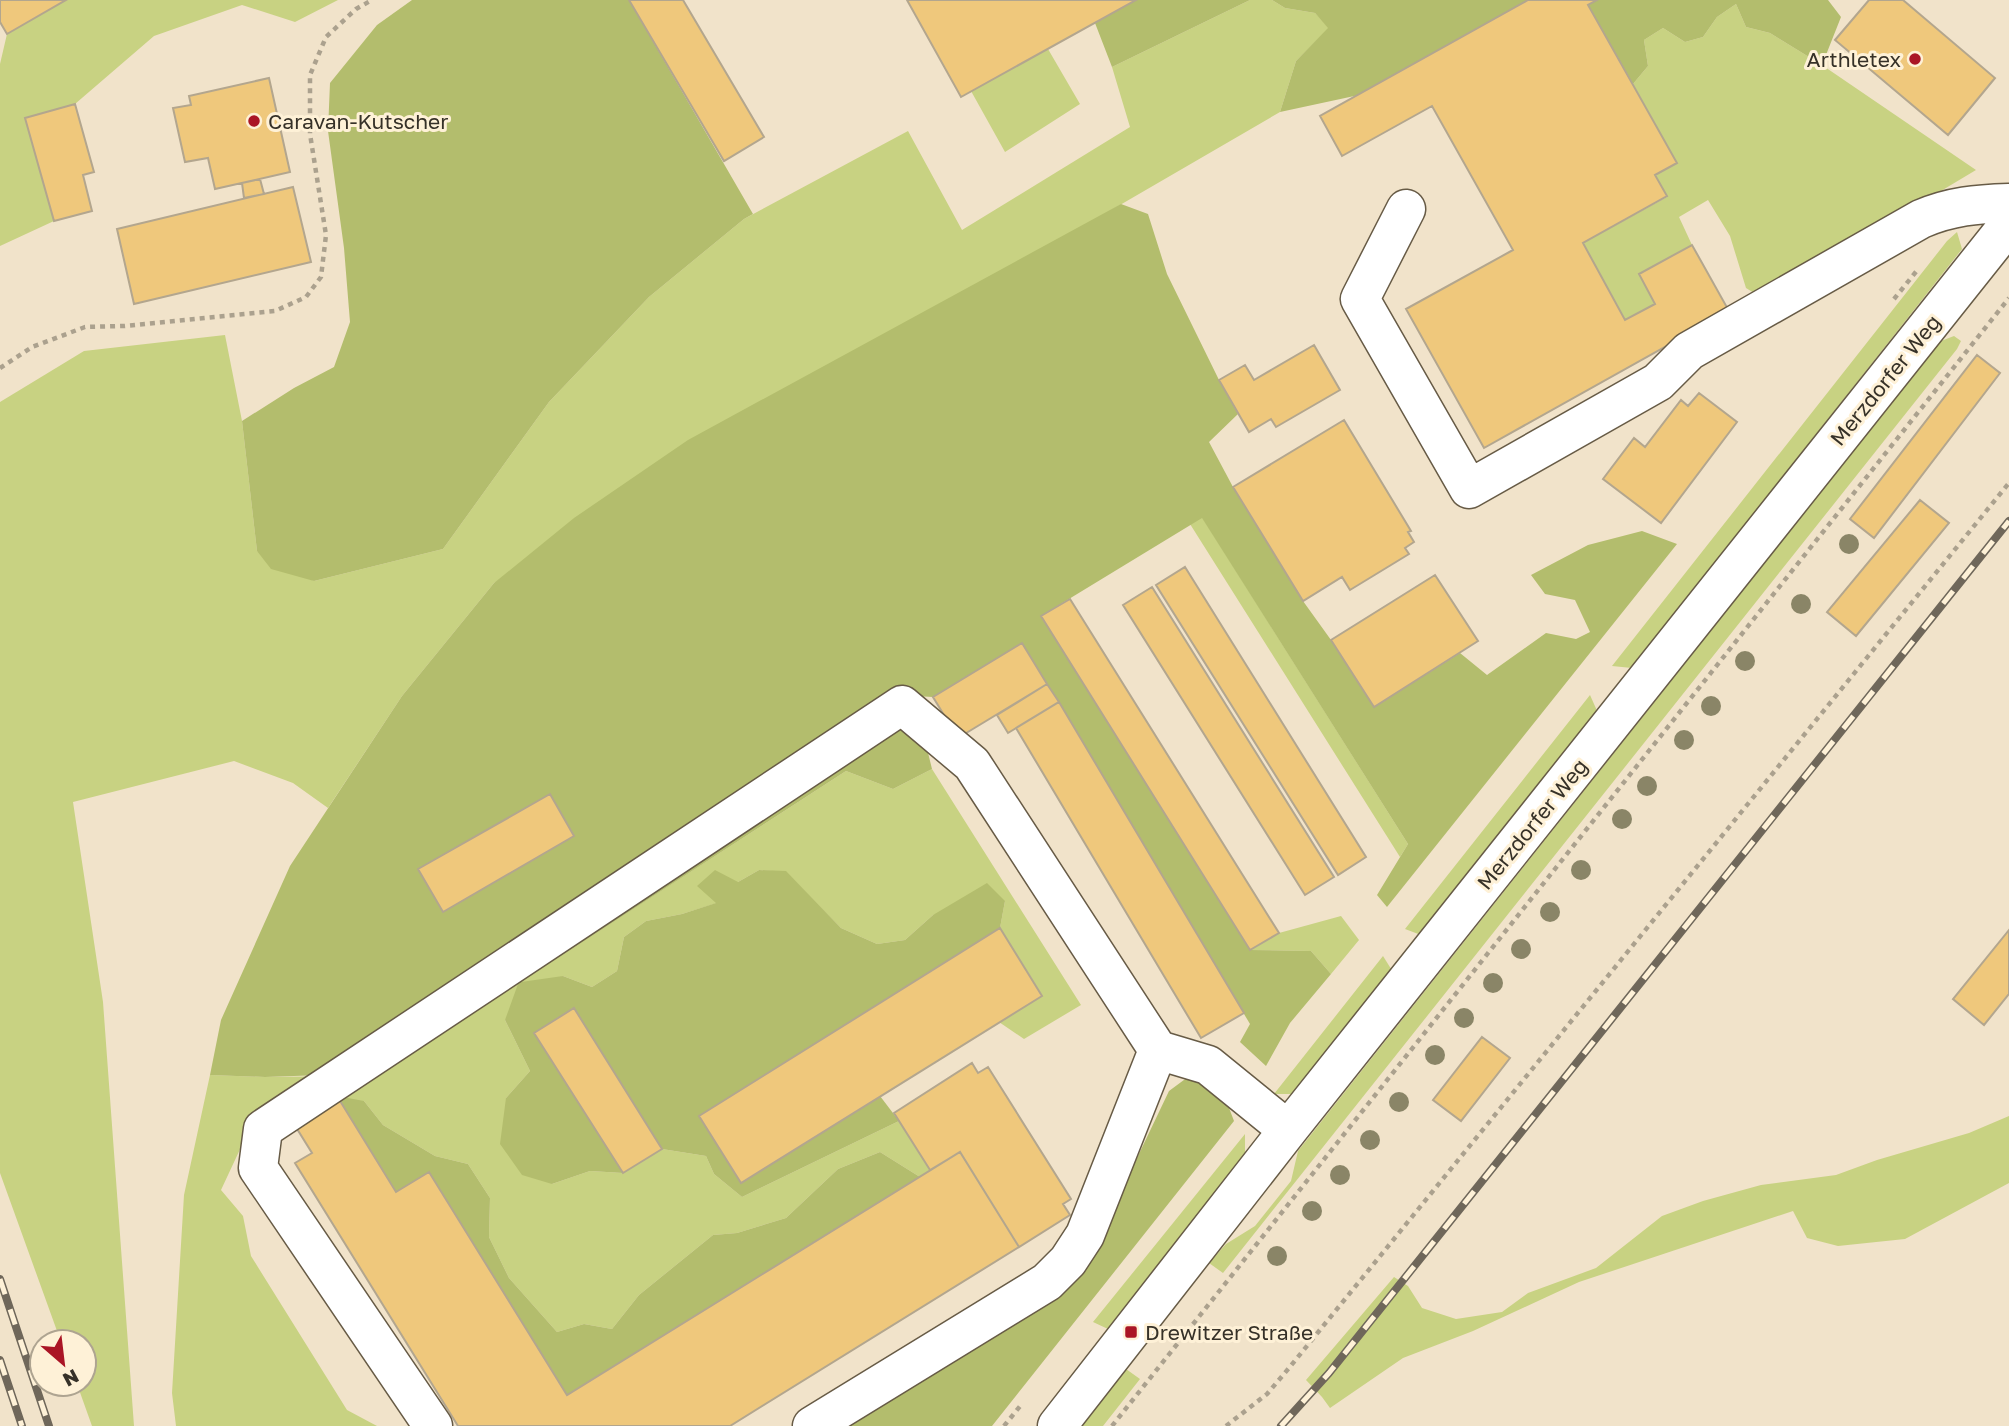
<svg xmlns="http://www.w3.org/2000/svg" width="2009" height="1426" font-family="'Golos Text',sans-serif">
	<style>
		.green { fill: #c8d282 }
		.forest { fill: #b3bd6d }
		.building { fill: #efc87c; stroke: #b3a68e; stroke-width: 2 }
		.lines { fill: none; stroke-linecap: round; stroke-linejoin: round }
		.minor-casing { stroke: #675b46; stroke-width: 41 }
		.path { stroke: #aba18e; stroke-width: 4.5; stroke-dasharray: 5 5; stroke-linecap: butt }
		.minor { stroke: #fff; stroke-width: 38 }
		.rail-casing { stroke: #6f675a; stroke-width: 8 }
		.rail { stroke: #fef1d7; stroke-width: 5; stroke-dasharray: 16; stroke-linecap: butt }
		.tree { fill: #8a8567 }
		.poi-dot { fill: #aa1525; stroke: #fef1d7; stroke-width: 2.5 }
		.labels { text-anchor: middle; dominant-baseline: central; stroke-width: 6; stroke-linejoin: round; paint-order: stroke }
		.poi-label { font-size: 21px; fill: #363128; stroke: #fef1d7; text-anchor: start }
		.street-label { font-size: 21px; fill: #363128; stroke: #fef1d7 }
	</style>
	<rect width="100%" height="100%" fill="#f1e3ca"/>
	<!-- green -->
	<path class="green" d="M66 0H338L295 22 242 5 154 36 75 104 25 118 54 221 0 246V64L7 34Z
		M1250 0H1272L1285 8 1315 13 1329 28 1296 61 1280 112 1089 223 494 583 402 696 328 808 293 783 234 761 73 802 103 1002 134 1426H92L77 1384H84V1342H61L0 1173V402L84 351 225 335 242 421 257 551 314 581 443 549 549 402 649 297 744 219 908 131 962 230 1130 127 1112 67Z
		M1736 4 1746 27 1770 33 1822 65 1976 170 1762 298 1746 288 1730 236 1708 200 1679 217 1692 245 1639 274 1655 304 1625 320 1583 243 1667 197 1655 175 1677 163 1633 84 1648 66 1644 40 1663 28 1685 42 1703 37 1717 17Z
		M1048 49 1080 104 1005 152 971 91Z
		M1957 232 1962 249 1632 668 1612 666 1947 241Z
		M1954 336 1961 341 1957 349 1223 1273 1209 1263 1226 1244 1255 1226 1291 1181 1298 1151 1941 341Z
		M1202 517 1408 844 1400 857 1190 524Z
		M1590 695 1598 713 1421 935 1405 929Z
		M932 769 1081 1005 1024 1039 999 1022 1042 995 1000 928 1005 901 933 915 905 940 877 944 841 928 786 872 759 870 738 882 717 903 682 914 646 921 624 937 617 971 592 987 563 976 505 1020 530 1071 506 1098 552 1184 590 1171 623 1173 662 1149 706 1156 714 1174 742 1197 899 1121 930 1170 920 1177 880 1152 838 1169 786 1218 737 1233 713 1235 639 1295 612 1329 584 1324 557 1332 509 1278 489 1237 490 1198 468 1164 435 1156 383 1125 364 1101 249 1130 221 1190 243 1216 251 1256 347 1410 377 1426H176L172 1393 184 1195 210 1075 265 1077 342 1076 519 983 846 771 893 789Z
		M1341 916 1359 940 1331 974 1311 951 1250 950 1279 933Z
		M1383 956 1393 972 1295 1094H1274Z
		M2009 1116V1183L1905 1239 1838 1246 1807 1238 1793 1211 1579 1282 1473 1331 1403 1358 1330 1408 1322 1397 1306 1380 1394 1277 1408 1286 1422 1308 1456 1319 1502 1312 1528 1293 1596 1268 1662 1216 1703 1201 1761 1185 1836 1175 1877 1160 1969 1133Z
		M1245 1134V1155L1108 1329 1093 1322Z
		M1126 1369 1140 1379 1103 1426H1081Z"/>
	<!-- forest -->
	<path class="forest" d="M412 0H629L753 214 744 219 649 297 549 402 443 549 314 581 271 569 257 551 242 421 294 388 334 367 350 322 344 248 328 131 330 83 377 25Z
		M1136 0H1250L1112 67 1095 23Z
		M1272 0H1528L1359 95 1280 112 1296 61 1328 28 1315 13 1285 8Z
		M1597 0H1828L1841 17 1822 65 1770 33 1746 27 1736 4 1717 17 1703 37 1685 42 1663 28 1644 40 1648 66 1633 84 1588 5Z
		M1121 204 1148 214 1167 274 1219 380 1238 414 1209 442 1233 487 1303 601 1331 640 1374 707 1460 653 1487 675 1546 633 1576 639 1590 632 1575 600 1545 594 1531 575 1588 545 1642 531 1677 544 1387 907 1377 895 1408 844 1202 518 1041 616 1250 950 1311 951 1331 974 1290 1023 1266 1066 1240 1042 1250 1024 1022 643 933 697 914 696 932 769 893 789 846 771 521 982 563 976 592 987 617 971 624 937 646 921 682 914 716 903 697 886 715 870 738 882 759 870 786 871 841 928 877 944 905 940 933 915 987 883 1005 901 1000 928 699 1116 741 1183 880 1096 899 1121 742 1197 714 1174 706 1156 662 1149 573 1008 534 1033 623 1173 590 1171 552 1184 522 1175 500 1144 506 1098 530 1071 505 1020 518 984 380 1073 265 1077 210 1075 221 1020 290 866 402 696 494 583 574 518 688 440Z
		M1192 1074 1218 1079 1234 1121 992 1426H840L1095 1246 1169 1091Z
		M337 1096 364 1101 383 1125 435 1156 468 1164 490 1198 489 1237 509 1278 557 1332 584 1324 612 1329 639 1295 713 1235 737 1233 786 1218 838 1169 880 1152 920 1177 567 1395 396 1192Z"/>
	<!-- building -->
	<path class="building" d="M0 0H66L7 34 0 22Z
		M629 0H683L764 137 724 161Z
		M907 0H1136L961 97Z
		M1528 0H1597L1588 5 1677 163 1655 175 1667 196 1583 243 1625 320 1655 304 1639 274 1692 245 1729 311 1484 448 1406 309 1513 250 1432 106 1342 156 1320 116Z
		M1869 0H1903L1995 78 1948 135 1835 40Z
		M269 78 290 172 215 189 208 158 185 162 173 108 191 105 189 96Z
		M75 104 94 172 83 175 92 211 54 221 25 118Z
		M260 179 264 194 244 198 242 183Z
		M293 187 311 262 134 304 117 229Z
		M1314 345 1340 390 1276 427 1271 419 1249 432 1219 380 1245 365 1254 380Z
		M1977 355 2000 373 1874 538 1850 519Z
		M1699 393 1737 422 1661 523 1603 479 1634 438 1645 447 1681 400 1688 406Z
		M1344 420 1411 531 1408 532 1414 542 1405 548 1409 554 1350 590 1342 577 1303 601 1233 487Z
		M1920 500 1949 523 1856 636 1827 612Z
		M1185 567 1366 857 1338 875 1156 585Z
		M1435 575 1478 641 1374 707 1331 640Z
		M1152 587 1334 877 1305 895 1123 605Z
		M1070 599 1279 933 1250 950 1041 616Z
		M1022 643 1047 684 958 738 933 697Z
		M1047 684 1059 702 1008 733 997 715Z
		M1059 702 1244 1013 1201 1038 1016 728Z
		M550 794 574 836 443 912 418 869Z
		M1000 928 1042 996 741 1183 699 1116Z
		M2009 930V994L1984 1025 1953 999Z
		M574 1008 662 1149 623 1173 534 1033Z
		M1482 1037 1510 1058 1461 1121 1433 1100Z
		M972 1063 978 1073 988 1067 1071 1199 1063 1204 1070 1215 1019 1247 960 1152 930 1170 894 1113Z
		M337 1096 396 1192 429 1172 567 1395 960 1152 1019 1247 730 1426H458L295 1163 312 1153 294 1124Z"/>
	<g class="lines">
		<!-- minor casing -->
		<g class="minor-casing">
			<path id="minor" d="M1406 209 1360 299 1469 489 1658 382 1689 351 1921 219C1951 206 1977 204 2009 203
				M433 1426 258 1168 263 1129 902 705 972 764 1158 1050 1208 1065 1288 1130
				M812 1426 1047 1282 1068 1261 1085 1235 1158 1050
				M1057 1426 1288 1130 2009 224"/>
		</g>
		<!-- path -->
		<path class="path" d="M1894 299 1919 268
			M0 368 32 347 85 327 124 326 275 311 306 297 321 277 326 235 310 134V75L326 37 356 9 372 0
			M1004 1426 1021 1405
			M1112 1426 2009 298
			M1226 1426 1267 1394 1289 1368 2009 483"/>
		<!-- minor -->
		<use href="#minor" class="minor"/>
		<!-- rail casing -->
		<g class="rail-casing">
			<path id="rail" d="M0 1279 49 1426
				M0 1360 22 1426
				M1281 1426 1329 1373 2009 521"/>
		</g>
		<!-- rail -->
		<use href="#rail" class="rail"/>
	</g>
	<!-- trees -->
	<g class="tree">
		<circle cx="1849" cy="544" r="10"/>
		<circle cx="1801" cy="604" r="10"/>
		<circle cx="1745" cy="661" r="10"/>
		<circle cx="1711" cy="706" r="10"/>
		<circle cx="1684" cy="740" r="10"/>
		<circle cx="1647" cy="786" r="10"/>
		<circle cx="1622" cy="819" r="10"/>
		<circle cx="1581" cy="870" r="10"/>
		<circle cx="1550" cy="912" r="10"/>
		<circle cx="1521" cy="949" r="10"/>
		<circle cx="1493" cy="983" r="10"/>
		<circle cx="1464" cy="1018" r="10"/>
		<circle cx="1435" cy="1055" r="10"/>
		<circle cx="1399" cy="1102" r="10"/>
		<circle cx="1370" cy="1140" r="10"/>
		<circle cx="1340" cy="1175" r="10"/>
		<circle cx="1312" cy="1211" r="10"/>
		<circle cx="1277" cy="1256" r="10"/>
	</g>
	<!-- markers -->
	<g class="poi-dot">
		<circle cx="1915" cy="59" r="7"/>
		<circle cx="254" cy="121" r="7"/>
		<rect x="1124" y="1325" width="14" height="14" rx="3.5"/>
	</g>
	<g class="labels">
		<!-- poi labels -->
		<g class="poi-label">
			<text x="1901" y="59" text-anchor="end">Arthletex</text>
			<text x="268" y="121">Caravan-Kutscher</text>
			<text x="1145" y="1332">Drewitzer Straße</text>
		</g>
		<!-- street labels -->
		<g class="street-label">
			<text transform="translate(1885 380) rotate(-51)">Merzdorfer Weg</text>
			<text transform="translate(1532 824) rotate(-51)">Merzdorfer Weg</text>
		</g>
	</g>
	<!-- north arrow -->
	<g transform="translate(63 1363) rotate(152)"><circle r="33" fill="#fef1d7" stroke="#aea491" stroke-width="2"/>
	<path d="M0-5L12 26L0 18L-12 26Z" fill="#aa1525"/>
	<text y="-10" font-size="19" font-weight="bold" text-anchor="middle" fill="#363128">N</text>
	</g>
</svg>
